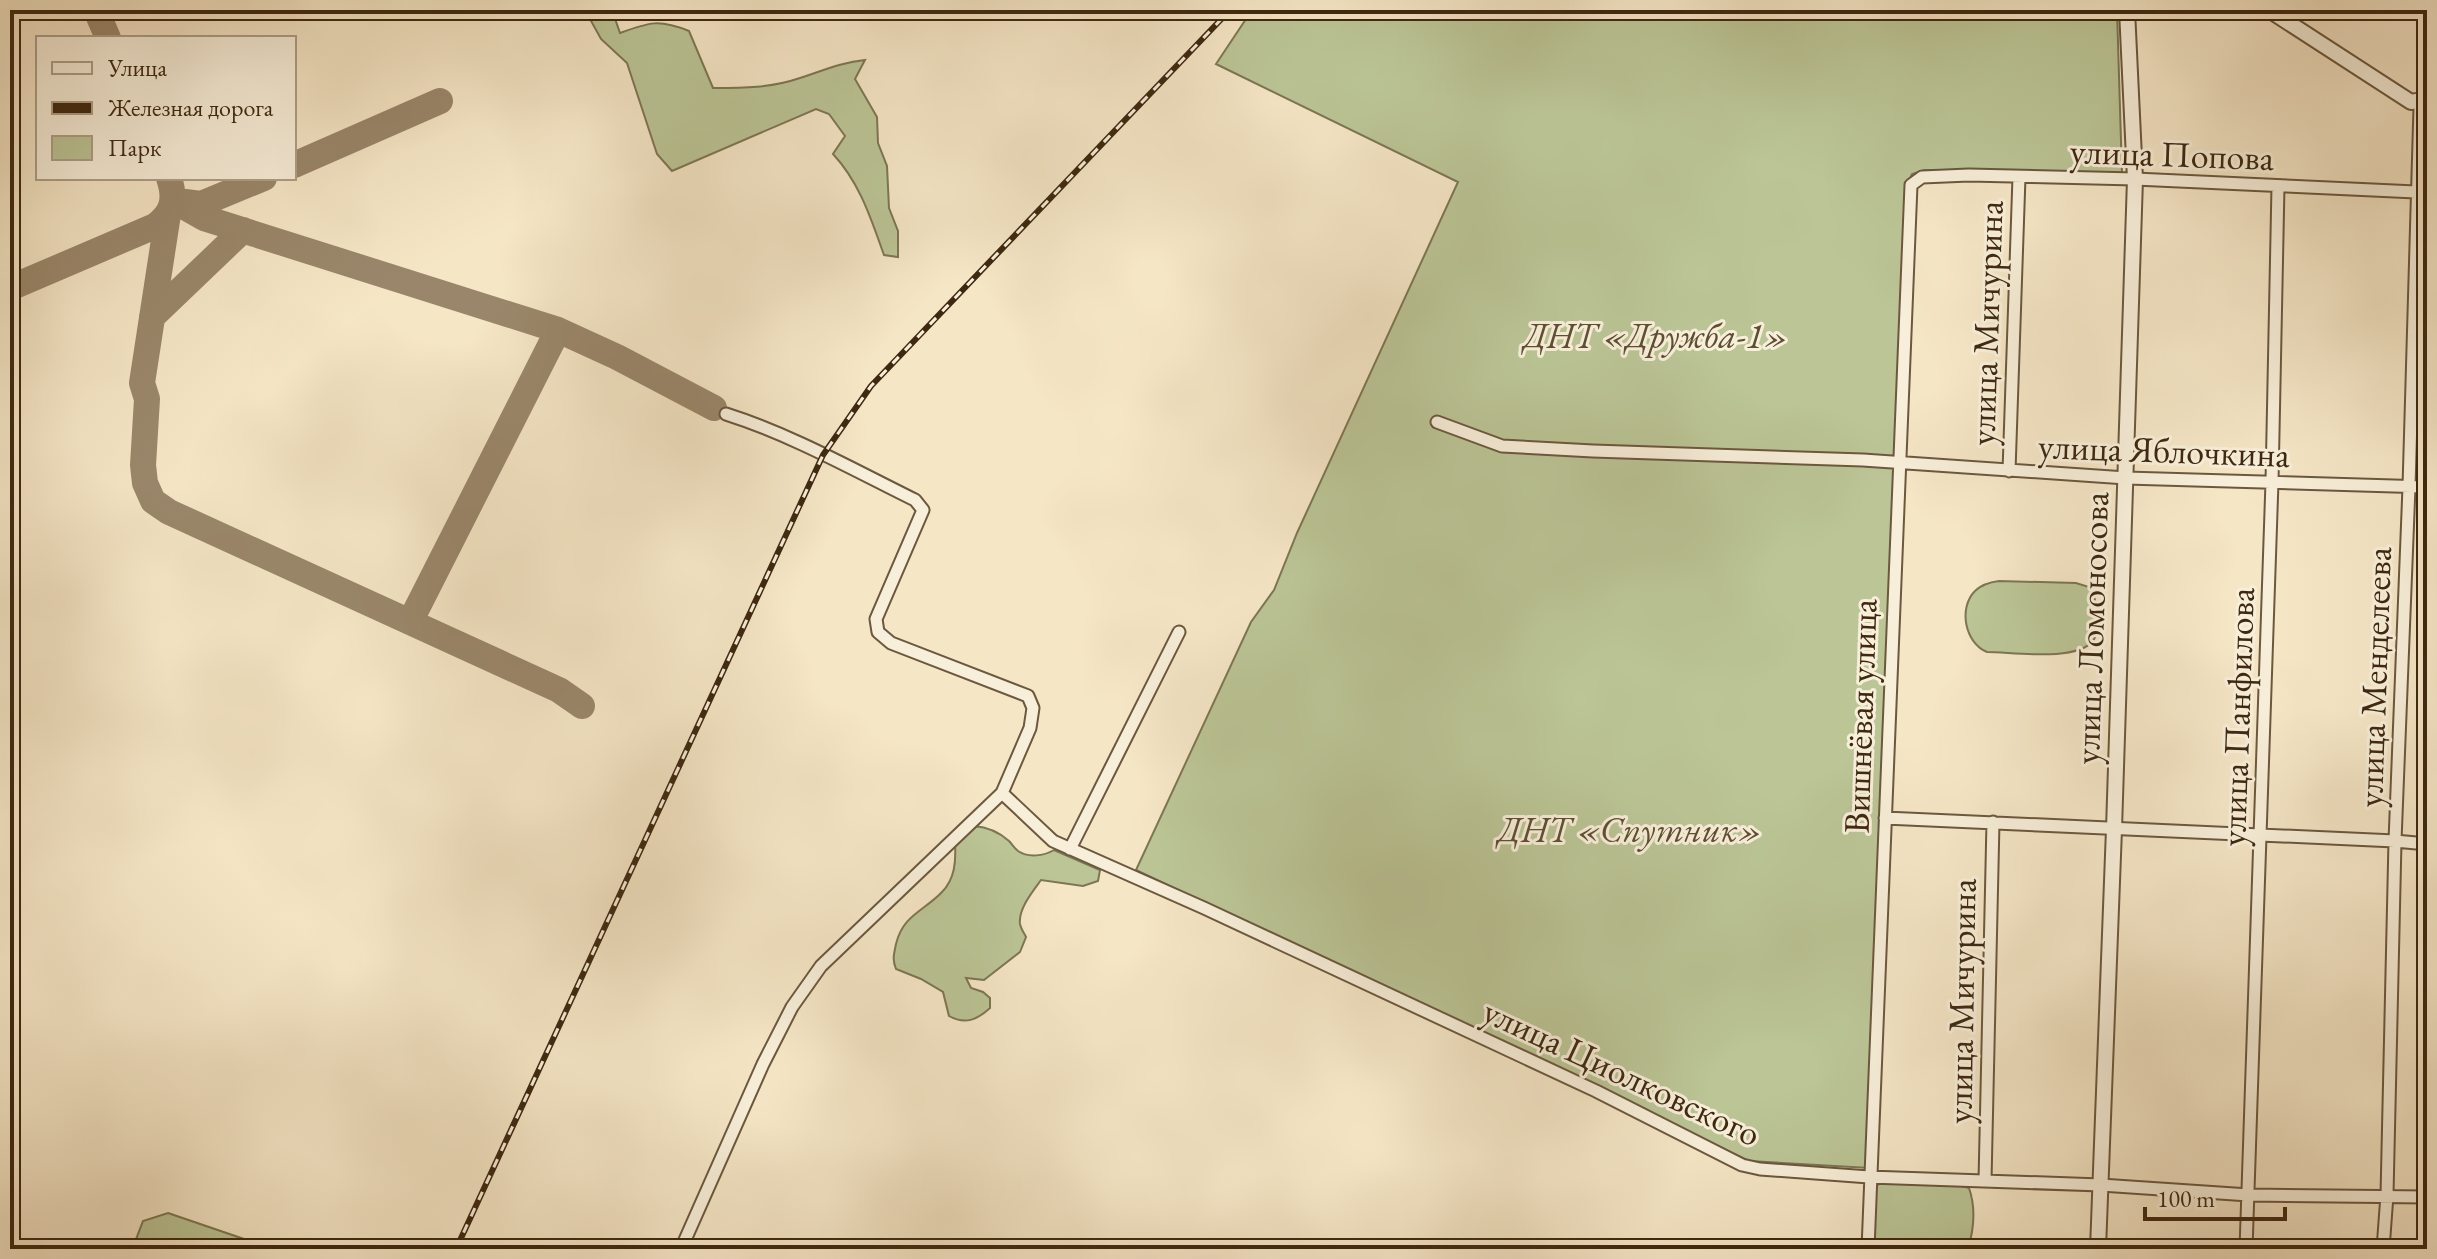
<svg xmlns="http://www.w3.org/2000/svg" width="2437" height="1259" font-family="'EB Garamond',serif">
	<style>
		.green { fill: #bbc596; stroke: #7c7653; stroke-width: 2 }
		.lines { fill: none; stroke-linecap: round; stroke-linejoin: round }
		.taxiway { stroke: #9a876b; stroke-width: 26 }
		.minor-casing { stroke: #6c583e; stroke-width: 15 }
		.tertiary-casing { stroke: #6c583e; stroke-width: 18 }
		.minor { stroke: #f8efda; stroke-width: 11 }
		.tertiary { stroke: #f8efda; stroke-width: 14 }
		.rail-casing { stroke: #3e2810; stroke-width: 6 }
		.rail { stroke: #f8efda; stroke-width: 3; stroke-dasharray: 9; stroke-linecap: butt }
		.labels { text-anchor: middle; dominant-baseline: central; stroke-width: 6; stroke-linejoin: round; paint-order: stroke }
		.street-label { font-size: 36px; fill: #3e2810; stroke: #f8efda }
		.park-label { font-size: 36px; font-style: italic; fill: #5d4f32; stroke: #f8efda }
	</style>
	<rect width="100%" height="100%" fill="#f5e6c6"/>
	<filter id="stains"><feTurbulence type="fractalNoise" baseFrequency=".0025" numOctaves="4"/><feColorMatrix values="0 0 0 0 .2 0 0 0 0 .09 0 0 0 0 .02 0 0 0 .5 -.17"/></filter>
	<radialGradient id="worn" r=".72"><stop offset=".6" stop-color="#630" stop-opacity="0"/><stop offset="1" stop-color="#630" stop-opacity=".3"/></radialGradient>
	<!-- green -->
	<path class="green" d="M585 10H612L620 33C650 22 659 19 689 31L713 88C743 88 771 88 800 78 822 71 842 62 865 60L855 79 877 117 878 143 887 166 889 208 898 231V257L884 255C871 219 860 183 833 154L845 136 829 114 816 109 672 171 657 154 627 63 601 39Z
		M1252 10H2117L2122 174 1925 170 1912 174 1905 190 1869 1168 1749 1161 1136 870 1251 622 1274 590 1297 533 1458 182 1216 64Z
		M1999 581 2076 583 2089 587C2097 599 2097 608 2096 623 2096 629 2097 636 2093 641 2075 662 2013 652 1987 652 1965 643 1958 608 1975 591 1982 584 1991 582 1999 581Z
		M974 826C987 827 999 832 1009 841 1012 844 1014 848 1018 851 1028 858 1044 856 1054 850L1100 870 1098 881 1083 886 1041 880C1033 891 1018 909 1020 924 1021 929 1024 933 1026 937L1020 952 984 980 966 978 971 988 983 992 990 998V1008C977 1020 965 1025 949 1016L943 992 921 979 896 969C892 959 894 954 896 944 903 915 924 911 942 892 955 879 956 861 955 844Z
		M1887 1178 1941 1180 1969 1188C1976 1208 1974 1229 1968 1249H1875V1187Z
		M168 1213 244 1239 264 1249H144L135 1242 143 1221Z"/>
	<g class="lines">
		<!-- taxiway -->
		<path class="taxiway" d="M96 10 108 38
			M294 165 440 101
			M174 201 204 218 558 330 617 357 714 408
			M177 201 201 204 264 178
			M168 214 142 383 147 399 143 465 145 483 153 501 169 512 559 690 582 706
			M10 288 155 226C173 213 176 199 169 178
			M152 317 243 230
			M410 622 558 330"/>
		<!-- minor casing -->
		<g class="minor-casing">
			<path id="minor" d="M1437 422 1502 446 1593 451 1863 460 2126 478 2427 487
				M2009 471 2019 177
				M1002 793 1053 841 1204 908 1596 1091 1742 1165 1760 1169 1869 1177 2101 1185 2249 1195 2427 1197
				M1885 818 2395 841 2427 844
				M1070 849 1179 632
				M1985 1181 1993 822
				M681 1249 763 1064 792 1007 821 966 1002 793 1030 728 1033 708 1028 696 891 643 878 632 876 619 923 510 915 500C854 470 792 435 726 414
				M1868 1249 1911 185 1922 177 1969 175 2135 179 2416 192 2427 178
				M2246 1249 2272 482 2278 186
				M2383 1249 2387 1195 2395 841 2409 487 2420 107"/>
		</g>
		<!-- tertiary casing -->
		<g class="tertiary-casing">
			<path id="tertiary" d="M2269 10 2411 102 2427 99
				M2098 1249 2114 829 2135 179 2127 10"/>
		</g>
		<!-- minor -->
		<use href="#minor" class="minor"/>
		<!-- tertiary -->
		<use href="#tertiary" class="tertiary"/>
		<!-- rail casing -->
		<g class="rail-casing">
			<path id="rail" d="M2328 10 2341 17
				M2358 10 2414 17
				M456 1249 823 455 871 386 1230 10"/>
		</g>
		<!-- rail -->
		<use href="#rail" class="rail"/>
	</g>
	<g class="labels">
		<!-- street labels -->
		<g class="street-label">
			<text transform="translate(2172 154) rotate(2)">улица Попова</text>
			<text transform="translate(1986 323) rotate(-88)">улица Мичурина</text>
			<text transform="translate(2164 450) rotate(2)">улица Яблочкина</text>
			<text transform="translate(2091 628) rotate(-88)">улица Ломоносова</text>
			<text transform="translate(2374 677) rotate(-88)">улица Менделеева</text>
			<text transform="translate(1860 716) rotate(-88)">Вишнёвая улица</text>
			<text transform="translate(2237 717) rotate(-88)">улица Панфилова</text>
			<text transform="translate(1961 1001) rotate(-89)">улица Мичурина</text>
			<text transform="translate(1622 1072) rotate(25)">улица Циолковского</text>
		</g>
		<!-- park labels -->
		<g class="park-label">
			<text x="1656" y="335">ДНТ «Дружба-1»</text>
			<text x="1630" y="829">ДНТ «Спутник»</text>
		</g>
	</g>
	<!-- margin -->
	<rect width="2437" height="1259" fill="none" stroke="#f5e6c6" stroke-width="40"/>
	<rect x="12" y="12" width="2413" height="1235" fill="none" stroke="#3e2810" stroke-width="4"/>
	<rect x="20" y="20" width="2397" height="1219" fill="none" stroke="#3e2810" stroke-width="2"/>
	<!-- legend -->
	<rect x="36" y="36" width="260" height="144" fill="#f8efda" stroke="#ae9f89" stroke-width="2"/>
	<rect x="52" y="62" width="40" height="12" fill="#f8efda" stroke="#ae9f89" stroke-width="2"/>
	<text x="108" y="76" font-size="24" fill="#3e2810">Улица</text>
	<rect x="52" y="102" width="40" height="12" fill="#3e2810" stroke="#ae9f89" stroke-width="2"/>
	<text x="108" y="116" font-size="24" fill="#3e2810">Железная дорога</text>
	<rect x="52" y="136" width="40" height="24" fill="#bbc596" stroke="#ae9f89" stroke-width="2"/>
	<text x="108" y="156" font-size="24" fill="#3e2810">Парк</text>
	<!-- scale -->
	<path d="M2145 1207v12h140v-12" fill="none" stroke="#3e2810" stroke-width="4"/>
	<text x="2157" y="1207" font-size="24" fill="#3e2810" stroke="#f8efda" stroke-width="6" paint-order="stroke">100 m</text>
	<rect width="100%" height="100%" filter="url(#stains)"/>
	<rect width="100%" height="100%" fill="url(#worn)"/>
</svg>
